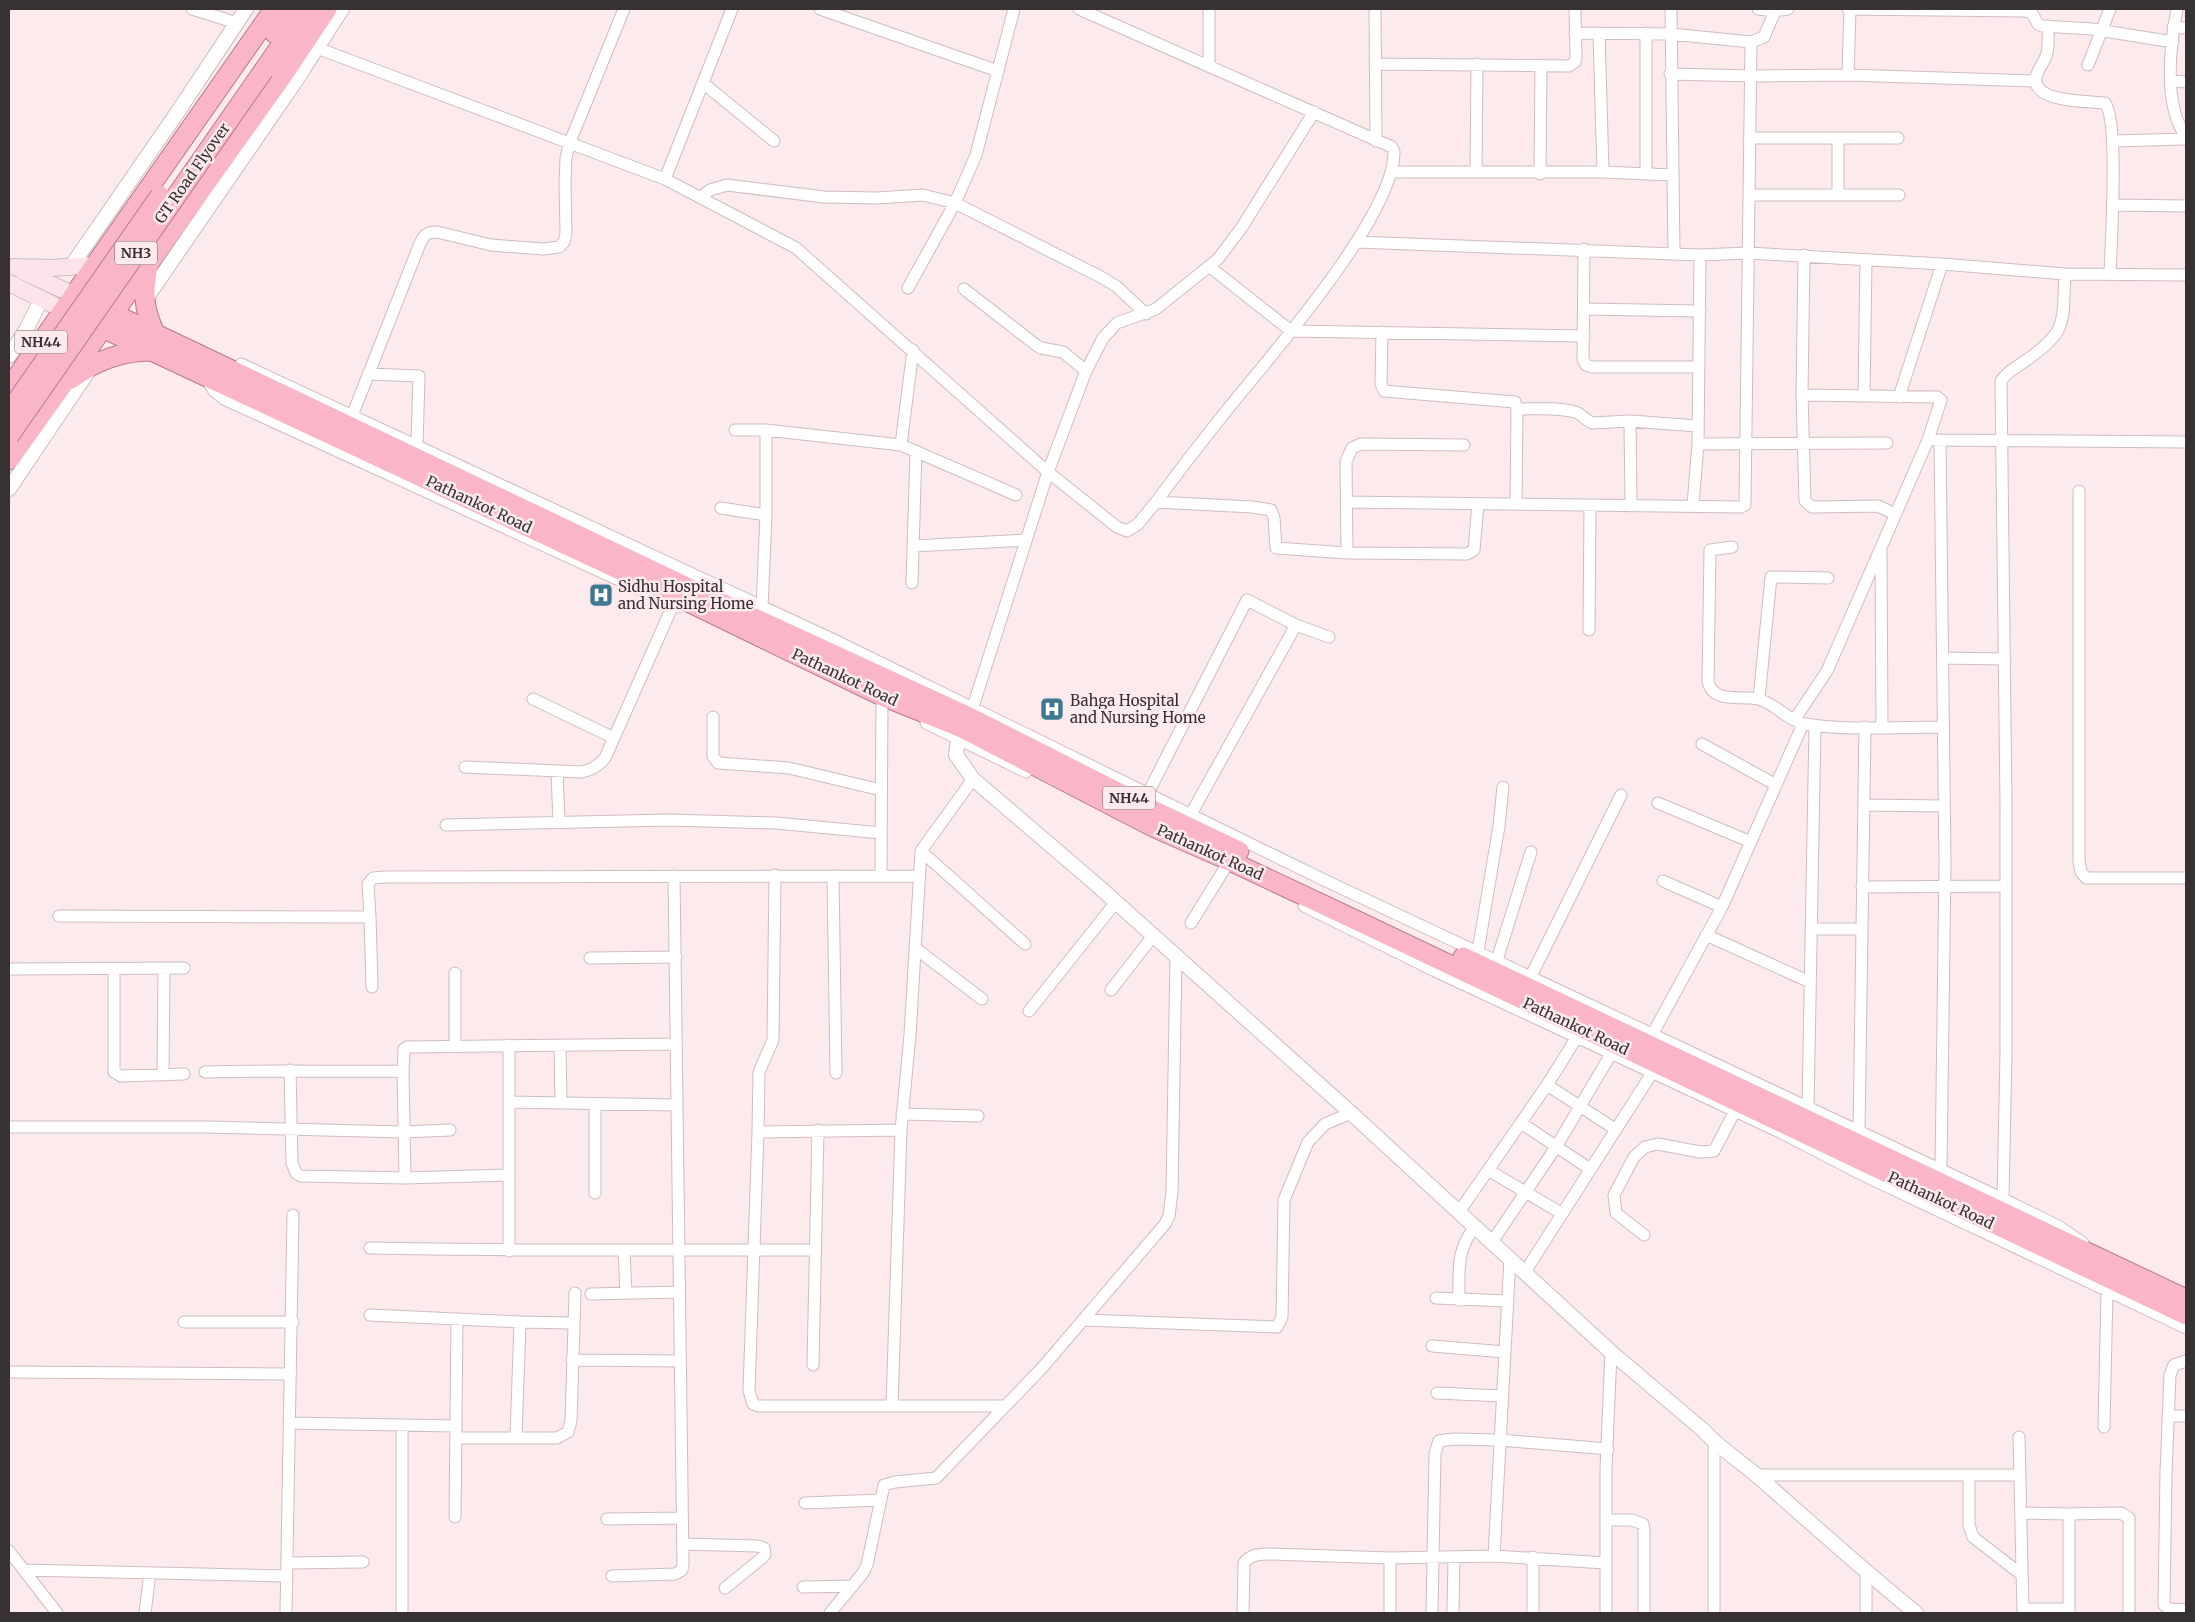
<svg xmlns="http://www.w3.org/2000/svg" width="2195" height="1622" font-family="Merriweather,serif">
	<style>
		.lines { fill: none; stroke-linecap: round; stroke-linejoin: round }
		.minor-casing { stroke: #cebdc0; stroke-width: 13 }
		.tertiary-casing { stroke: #cebdc0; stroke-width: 16 }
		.secondary-casing { stroke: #cebdc0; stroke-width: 18 }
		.trunk-casing { stroke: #b57c8a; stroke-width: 21 }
		.minor { stroke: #fff; stroke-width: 11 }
		.tertiary { stroke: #fff; stroke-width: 14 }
		.secondary { stroke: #fde4ea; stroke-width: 16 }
		.trunk { stroke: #fab6c7; stroke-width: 19 }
		.trunk-bridge-casing { stroke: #b57c8a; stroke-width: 21; stroke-linecap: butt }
		.trunk-bridge { stroke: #fab6c7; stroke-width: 19 }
		.labels { text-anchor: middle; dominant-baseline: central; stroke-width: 5; stroke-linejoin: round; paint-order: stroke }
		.shield { fill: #fceaed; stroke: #73686b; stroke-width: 1 }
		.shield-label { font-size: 14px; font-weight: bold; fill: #383133 }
		.street-label { font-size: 15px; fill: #383133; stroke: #fceaed }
		.poi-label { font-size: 15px; fill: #383133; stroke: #fceaed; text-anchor: start }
	</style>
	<rect width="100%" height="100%" fill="#fceaed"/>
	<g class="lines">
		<!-- minor casing -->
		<g class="minor-casing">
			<path id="minor" d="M192 9 237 23
				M820 9 998 71
				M1375 9 1376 141
				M1671 9 1674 253
				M1758 9 1775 11 1788 9
				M1848 9 2025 11 2032 13 2038 24 2042 26 2092 29 2173 42
				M2177 9C2171 41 2166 81 2175 113 2177 122 2182 130 2186 138
				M2048 26C2048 35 2049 45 2047 53 2045 62 2037 69 2036 78 2033 103 2089 101 2105 103 2119 119 2111 246 2110 273
				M2173 27 2186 28
				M1575 33 1671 34 1751 42
				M1599 33 1603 172
				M1646 33V174
				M317 48 665 179 796 248 1048 472 1117 527 1127 531 1138 524 1156 502C1179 471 1203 440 1227 410 1269 358 1395 215 1394 152L1392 147 1079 9
				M1375 64 1569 66 1575 62 1576 57 1575 9
				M1209 65V9
				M2088 65 2110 9
				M1670 74 1751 76 1848 75 2036 81
				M1848 75 1850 9
				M2171 81 2186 82
				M703 83 774 141
				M1749 138H1898
				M2113 141 2186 139
				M1391 172H1603L1673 175
				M1476 172 1477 64
				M1540 174 1541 65
				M665 179 732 9
				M1749 195H1899
				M1838 195V138
				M701 197 710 190 727 185 824 197 877 198 923 195 955 203 1101 277 1116 286 1146 314
				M2113 205 2186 206
				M1357 242 1700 255 1748 253 1942 264 2065 274 2186 275
				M1584 249 1583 359 1586 365 1592 367H1699
				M1804 255 1802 395 1805 501 1812 507 1878 506 1895 514
				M1210 267 1291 331 1584 336
				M908 288 955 203 976 155 1014 9
				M964 289 1036 345 1041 348 1063 352 1086 371
				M1584 309 1700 311
				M1382 332 1381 384 1384 391 1515 402 1517 409 1516 504
				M241 364 834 640 1324 880 2003 1199 2060 1227 2083 1243
				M368 374 419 376 417 446
				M205 377 214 391 224 399 678 607
				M1864 396 1866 260
				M1899 397 1942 264
				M1517 409C1535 409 1558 407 1575 412 1582 414 1585 420 1592 423L1630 421 1698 426
				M352 416 419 246C423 236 426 232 437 232L491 245 543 249 559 247 564 242 566 234 565 183 566 158 570 142 624 9
				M1630 421 1631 506
				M735 430H766
				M1934 440 2186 442
				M1940 440 1945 863 1941 1170
				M1698 444 1887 443
				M901 445 913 350
				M2079 491V861L2081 872 2086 878H2186
				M1156 502 1252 507 1271 510 1274 518 1276 548 1347 553 1467 554 1474 550 1478 504
				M1347 502 1741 507 1745 505 1751 42 1764 37 1775 11
				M1693 505 1698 444 1700 255
				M721 508 766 515
				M913 546 1026 540
				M1732 547 1710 550 1708 682C1714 704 1740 695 1758 699 1775 703 1788 721 1805 724 1847 731 1900 727 1943 727
				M1881 551 1882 727
				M1347 553 1346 462 1352 448 1361 444 1464 445
				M912 583 916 451
				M762 607 766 515V430L901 445 1016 495
				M1589 630 1590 506
				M1943 658 2005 659
				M533 699 614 738
				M1759 699 1771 577 1828 578
				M971 713 1048 472 1086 371 1103 338 1117 323 1156 309 1218 259 1242 227 1314 112
				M713 717V756L718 763 789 768 881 790
				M1795 719 1827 671 1928 440 1941 400 1937 397 1802 395
				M926 723 1026 772
				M1702 744 1776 785
				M465 767 581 772C592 770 598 766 605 758L673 605
				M557 771 559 822
				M1148 793 1247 600 1296 625 1329 637
				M1658 803 1751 842
				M1864 805 1944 806
				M1191 814 1296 625
				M446 825 670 820 776 823 881 833
				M921 851 1025 944
				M833 876 836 1073
				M881 876 882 696
				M1663 881 1722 907
				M1862 887 2006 886
				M1304 906 1433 970 1780 1132 1863 1175 2186 1328
				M59 916 370 917 368 884 373 878 385 877 919 876
				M370 917 372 987
				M1191 923 1225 868
				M1811 929H1862
				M1706 935 1810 982
				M915 948 982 999
				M1478 951 1499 826 1503 787
				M590 958 676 957
				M1497 960 1531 852
				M9 969 184 968
				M114 969V1072L121 1076 184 1074
				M455 973V1046
				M1531 976 1621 795
				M1111 990 1153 936
				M1029 1011 1116 902
				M1653 1033 1722 907 1803 724
				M560 1045 561 1102
				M290 1070 292 1163 296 1173 301 1176 405 1178 509 1175
				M205 1072C271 1070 337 1072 403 1071
				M163 1075 164 968
				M1547 1085 1615 1129
				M509 1102 677 1105
				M595 1104V1193
				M1808 1108 1815 725
				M902 1114 978 1116
				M1521 1123 1590 1169
				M9 1127H207L404 1132 450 1130
				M901 1130 758 1132 749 1391 753 1404 758 1406H1006
				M758 1132 759 1072 773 1040 775 875
				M1859 1132 1865 727
				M1488 1170 1561 1213
				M405 1178 403 1071 404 1049 407 1047 676 1044
				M2003 1199 2006 1053V805L2001 381C2006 372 2017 367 2025 361 2069 331 2062 323 2065 274
				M1459 1212 1547 1085 1577 1037
				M1644 1235 1616 1213 1614 1195 1634 1157 1645 1147 1658 1144 1700 1152 1714 1151 1735 1111
				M1492 1242 1556 1147 1611 1054
				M370 1248C518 1251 667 1250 815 1250
				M624 1250 626 1293
				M509 1251V1045
				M1525 1272 1652 1073
				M591 1294 679 1292
				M1436 1298 1506 1301
				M1459 1300C1459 1271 1456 1250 1475 1227
				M370 1315 520 1322 573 1323
				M1083 1320 1277 1327 1282 1317 1284 1200 1308 1142 1325 1124 1351 1113
				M184 1322H293
				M1432 1346 1505 1352
				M572 1360 680 1361
				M2186 1361 2174 1365 2170 1375 2166 1472 2164 1605 2169 1609 2186 1610
				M813 1365 818 1130
				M9 1372 291 1374
				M1437 1393 1502 1396
				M892 1406 901 1130 910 1035 921 851 973 779
				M2168 1416H2186
				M290 1423 456 1426
				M402 1425V1613
				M2104 1427 2107 1291
				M516 1437 520 1322
				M2019 1437 2023 1613
				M456 1438H557L568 1432 571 1421 575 1293
				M1756 1475H2020
				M1969 1475V1525L1973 1537 2022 1575
				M805 1503 880 1500
				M2022 1513 2069 1514V1613
				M2069 1514 2121 1513 2129 1518V1613
				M455 1517 457 1319
				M607 1519 682 1518
				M1606 1520H1632L1643 1524 1644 1531V1613
				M683 1544 757 1546 764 1548 765 1555 762 1558 725 1588
				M9 1551 57 1613
				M1494 1556 1510 1258
				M1533 1557V1613
				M1390 1558V1613
				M287 1563 363 1562
				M24 1570 287 1576
				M612 1576 675 1574 682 1570 683 1564 674 876
				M803 1587 853 1586
				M2023 1609H2069
				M145 1613 150 1573
				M286 1613 293 1215
				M830 1613 863 1573 867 1565 884 1485 895 1482 936 1478 1042 1368 1165 1224 1169 1216 1172 1192 1176 956
				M1243 1613 1244 1563C1250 1554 1261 1554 1271 1554L1390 1558 1494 1556 1606 1563
				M1432 1613 1435 1453 1439 1441 1453 1439 1500 1440 1608 1449
				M1453 1613 1454 1557
				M1606 1613V1469L1611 1352
				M1714 1613V1443
				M1866 1613V1572"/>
		</g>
		<!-- tertiary casing -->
		<g class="tertiary-casing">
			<path id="tertiary" d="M70 268 177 113 246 9
				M145 300 297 79 342 9
				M9 356 26 330 42 298
				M9 489 89 370
				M967 720 958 738 956 755 973 779 1098 886 1351 1113 1611 1352 1703 1430C1720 1449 1742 1462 1761 1479 1812 1524 1863 1570 1916 1613"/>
		</g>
		<!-- secondary casing -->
		<g class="secondary-casing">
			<path id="secondary" d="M14 267 51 268 95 265
				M20 270 74 295
				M9 283 64 310"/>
		</g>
		<!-- trunk casing -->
		<g class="trunk-casing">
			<path id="trunk" d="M274 33 291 9
				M264 70 306 9
				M148 266C143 293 143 308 155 333
				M74 295 687 587 969 717 1153 810 1239 851
				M64 310 684 600 882 696 962 728 1155 828 1230 861 1345 915 2186 1315
				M71 379C95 361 121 351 151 351
				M9 388 274 9
				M9 460 283 75 327 9
				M1463 957 2186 1299"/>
		</g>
		<!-- minor -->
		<use href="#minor" class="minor"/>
		<!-- tertiary -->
		<use href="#tertiary" class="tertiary"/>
		<!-- secondary -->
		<use href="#secondary" class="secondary"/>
		<!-- trunk -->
		<use href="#trunk" class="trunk"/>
		<!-- trunk-bridge casing -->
		<g class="trunk-bridge-casing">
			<path id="trunk-bridge" d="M9 412 160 196
				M9 436 264 70"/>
		</g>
		<!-- trunk-bridge -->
		<use href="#trunk-bridge" class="trunk-bridge"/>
	</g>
	<!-- icons -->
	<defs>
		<g id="hospital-square" transform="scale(1.25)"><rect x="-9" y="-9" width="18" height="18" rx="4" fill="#3d7790" stroke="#fceaed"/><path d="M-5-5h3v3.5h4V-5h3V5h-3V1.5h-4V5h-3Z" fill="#fff"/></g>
	</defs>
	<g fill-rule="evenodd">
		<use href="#hospital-square" x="601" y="595"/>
		<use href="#hospital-square" x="1052" y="709"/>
	</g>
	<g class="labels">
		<!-- shield labels -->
		<g class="shield">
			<rect x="115" y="241.5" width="42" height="23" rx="4"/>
			<rect x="15" y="330.5" width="52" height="23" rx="4"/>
			<rect x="1103" y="786.5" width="52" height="23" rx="4"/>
		</g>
		<g class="shield-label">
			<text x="136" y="253">NH3</text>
			<text x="41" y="342">NH44</text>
			<text x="1129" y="798">NH44</text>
		</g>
		<!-- street labels -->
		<g class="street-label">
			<text transform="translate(192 173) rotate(-55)">GT Road Flyover</text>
			<text transform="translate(479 504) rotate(25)">Pathankot Road</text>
			<text transform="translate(845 677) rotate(25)">Pathankot Road</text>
			<text transform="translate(1210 852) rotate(24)">Pathankot Road</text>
			<text transform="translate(1576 1026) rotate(25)">Pathankot Road</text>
			<text transform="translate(1941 1200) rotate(25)">Pathankot Road</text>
		</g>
		<!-- poi labels -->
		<g class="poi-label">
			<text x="618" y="586">Sidhu Hospital<tspan x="618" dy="17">and Nursing Home</tspan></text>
			<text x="1070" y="700">Bahga Hospital<tspan x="1070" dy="17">and Nursing Home</tspan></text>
		</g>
	</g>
	<!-- border -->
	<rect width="2195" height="1622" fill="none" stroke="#383133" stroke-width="20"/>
</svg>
